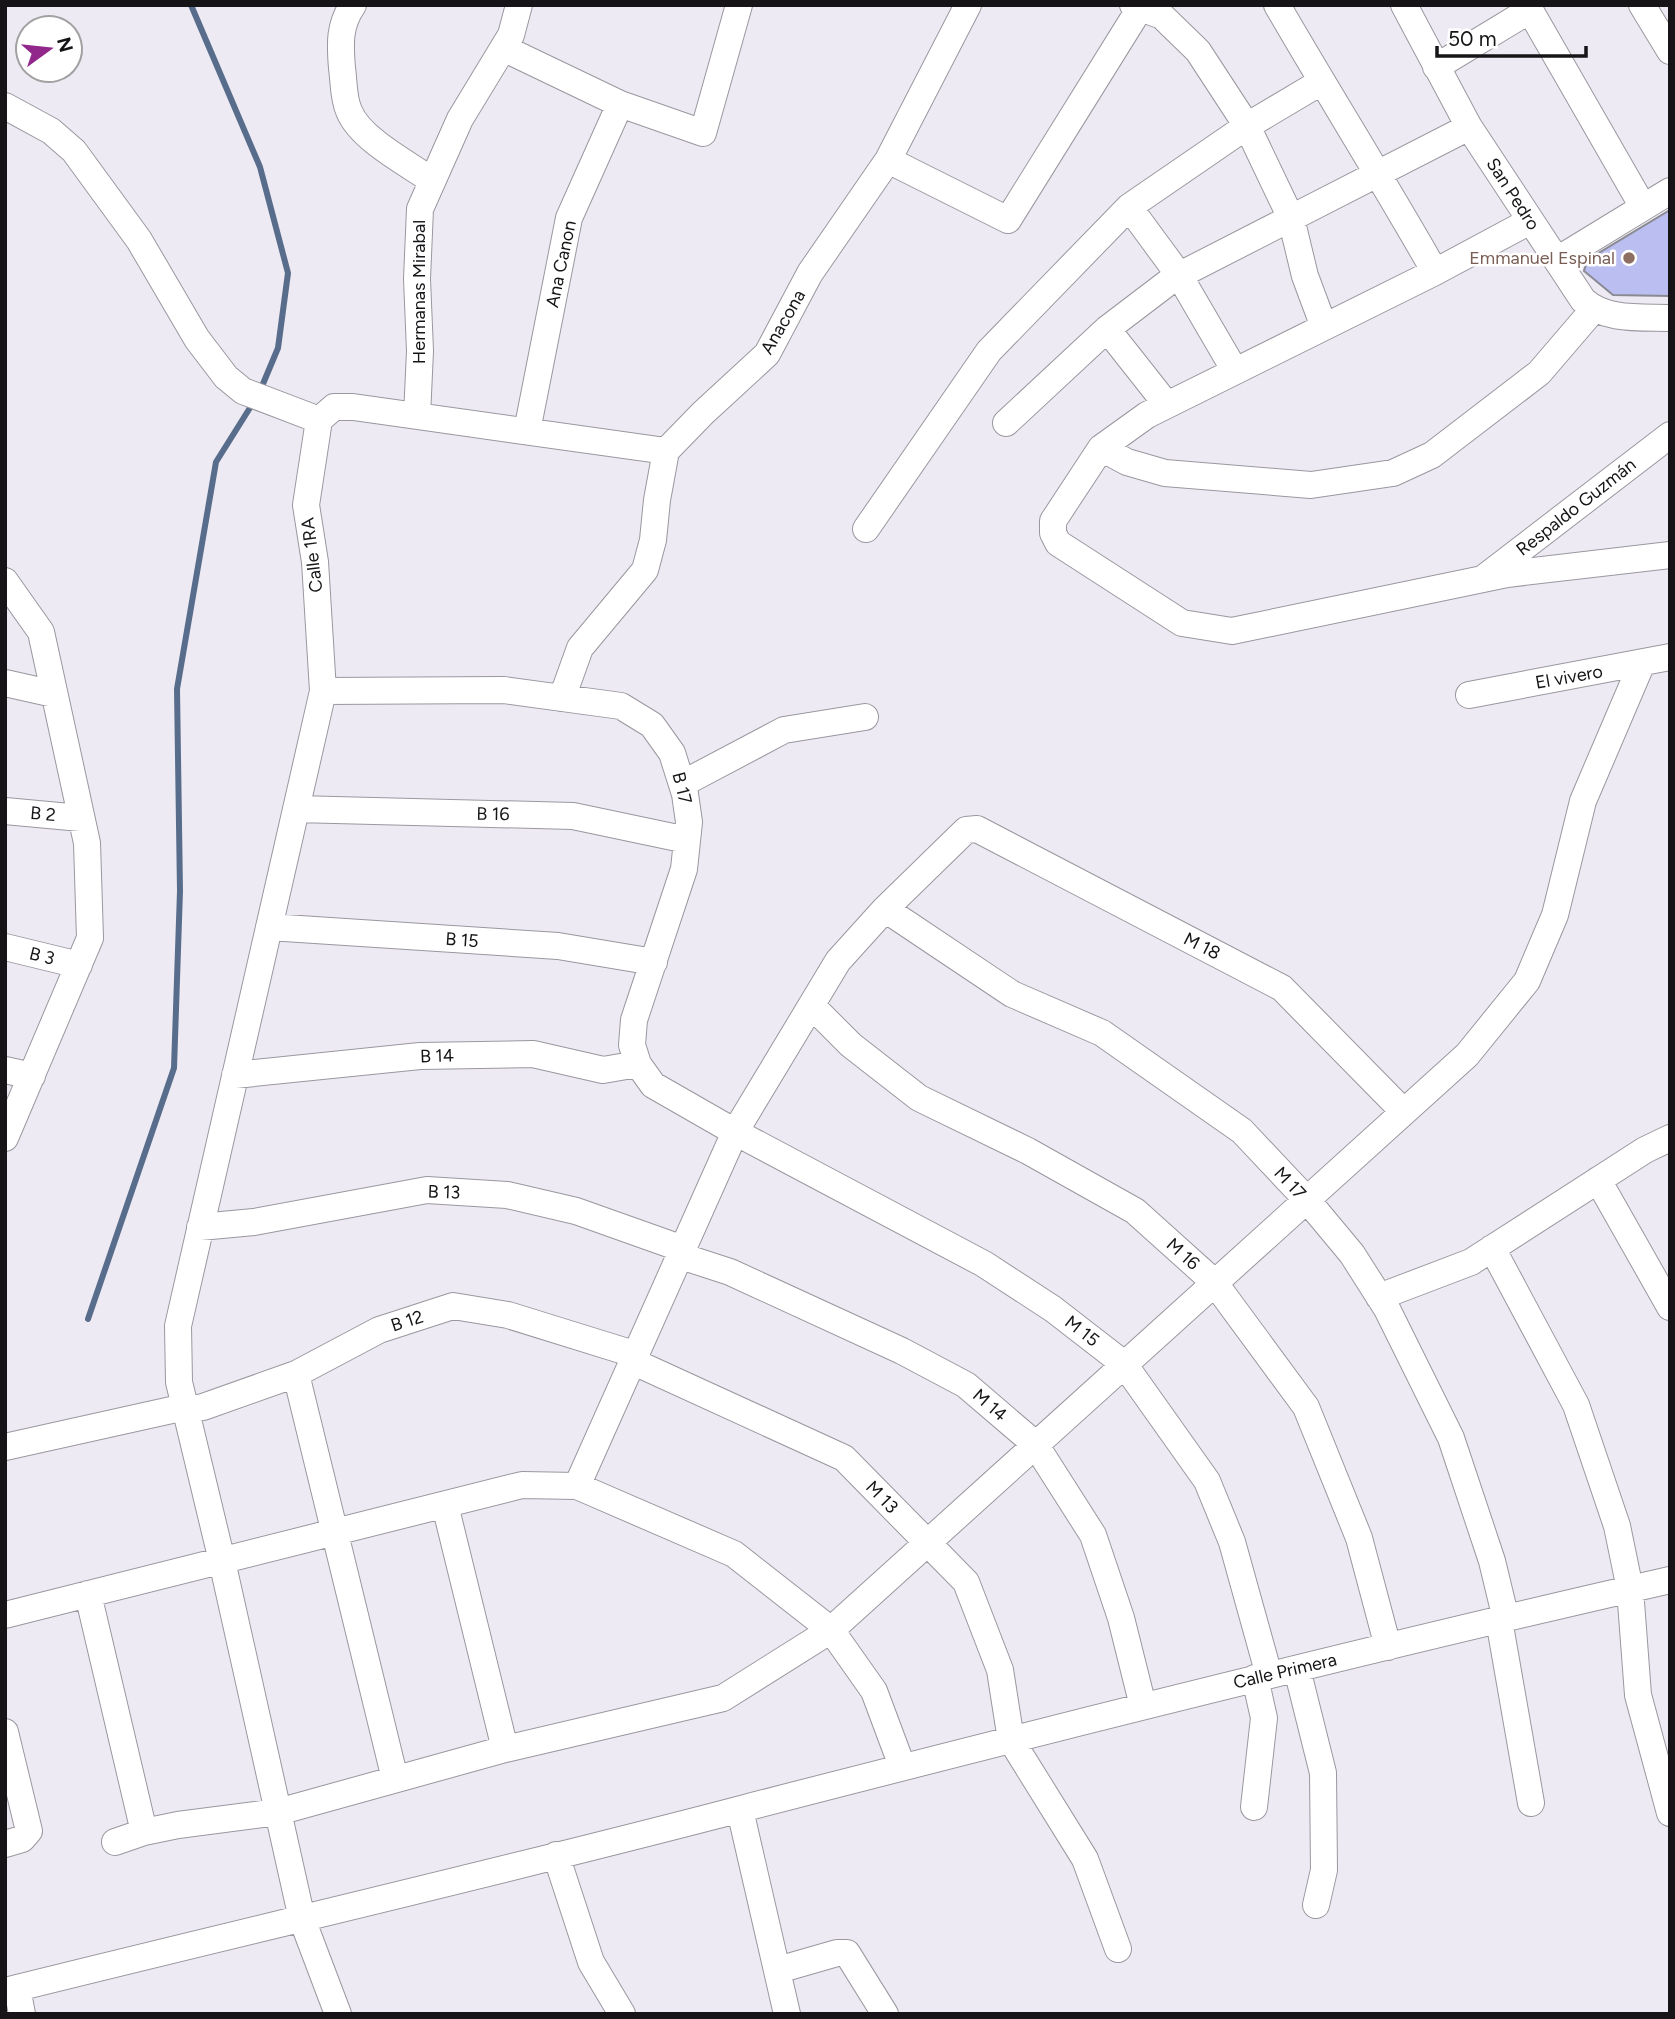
<svg xmlns="http://www.w3.org/2000/svg" width="1675" height="2019" font-family="Figtree,sans-serif">
	<style>
		.lines { fill: none; stroke-linecap: round; stroke-linejoin: round }
		.stream { stroke: #586d8b; stroke-width: 6 }
		.building { fill: #bbbef0; stroke: #898a92; stroke-width: 2 }
		.minor-casing { stroke: #9a979f; stroke-width: 28 }
		.minor { stroke: #fff; stroke-width: 26 }
		.education-dot { fill: #8d6e63; stroke: #fff; stroke-width: 2.5 }
		.labels { text-anchor: middle; dominant-baseline: central; stroke-width: 5; stroke-linejoin: round; paint-order: stroke }
		.street-label { font-size: 18px; fill: #161417; stroke: #fff }
		.education-label { font-size: 18px; fill: #785e54; stroke: #fff; text-anchor: end }
	</style>
	<rect width="100%" height="100%" fill="#edeaf3"/>
	<g class="lines">
		<!-- stream -->
		<path class="stream" d="M191 5 260 167 288 273 278 348 260 391
			M88 1319 174 1068 180 891 177 689 216 462 253 403"/>
	</g>
	<!-- building -->
	<path class="building" d="M1670 210V296L1613 295 1584 271 1587 260Z"/>
	<g class="lines">
		<!-- minor casing -->
		<g class="minor-casing">
			<path id="minor" d="M353 5C339 25 340 44 342 68 344 81 343 98 349 111 360 139 407 163 431 180
				M1133 5 1162 16 1198 51 1247 126 1291 218 1305 276 1324 327
				M1277 5C1329 95 1384 182 1435 272
				M1404 5 1469 127 1583 300C1605 321 1641 317 1670 318
				M1527 5 1643 207
				M1642 5 1670 51
				M503 48 620 104 703 133 739 5
				M1436 67 1530 10
				M5 106 51 131 74 151 139 240 197 339 226 377 243 391 319 420
				M888 160 1008 220 1140 8
				M1129 207 1179 275 1235 371
				M1530 221 1435 272 1147 415 1101 448 1053 521V533L1058 543 1182 623 1232 631 1507 574 1670 555
				M1557 260 1670 191
				M1107 329 1167 405
				M417 416 666 451
				M319 420 306 505 315 562 323 691 178 1326 179 1382 222 1561 302 1919 338 2014
				M319 420 334 407H353L417 416 420 351 417 279 420 209 460 119 511 35 519 5
				M1006 423 1107 329 1174 278 1469 127
				M527 431 569 218 620 104
				M1101 448 1127 462 1165 473 1311 485 1393 473 1432 455 1539 373 1593 310
				M866 529 989 351 1129 207 1247 126 1321 82
				M1485 577 1670 435
				M5 581 41 632 87 843 90 938 5 1138
				M5 683 54 694
				M323 691 504 690 621 706 652 725 672 753 685 794 689 822 684 869 634 1020 632 1045 638 1064 653 1085 735 1132 984 1264 1053 1309 1124 1364 1207 1481 1232 1542 1269 1675
				M1469 695 1670 657
				M562 698 580 648 645 570 653 540 657 500 666 451 703 413 767 354 810 273 888 160 968 5
				M682 784 784 730 865 717
				M296 809 573 816 687 840
				M5 811 81 818
				M885 909 1012 994 1102 1033 1242 1131 1307 1200 1352 1254 1387 1309 1451 1438 1492 1561 1506 1619
				M269 927 558 946 654 962
				M5 947 79 965
				M812 1006 851 1045 919 1098 1028 1151 1135 1211 1214 1282 1306 1407 1359 1538 1388 1647
				M5 1070 32 1076
				M235 1075 420 1056 533 1054 603 1070 638 1064
				M1598 1180 1670 1307
				M200 1227 254 1222 427 1190 507 1195 576 1211 683 1249
				M1492 1248 1576 1405 1617 1526 1630 1589 1638 1695 1670 1813
				M681 1256 730 1272 902 1351 966 1385 1035 1444 1093 1535 1121 1618 1143 1706
				M1379 1297 1471 1262 1645 1150 1670 1138
				M634 1362 844 1458 966 1582 1000 1670 1011 1740 1085 1859 1118 1949
				M296 1374 395 1779
				M186 1410 203 1407 296 1374 379 1330 453 1306 508 1315 637 1355
				M5 1447 185 1407
				M577 1486 735 1132 838 961 885 909 966 830 977 829 1282 988 1404 1112
				M445 1505 505 1749
				M88 1594 144 1832
				M5 1615 522 1485 577 1486 734 1554 831 1630 874 1691 902 1766
				M1499 1620 1531 1803
				M1297 1669 1323 1773 1324 1870 1316 1905
				M5 1732 29 1831 22 1839 5 1844
				M1254 1807 1264 1718 1255 1678
				M740 1810 787 2014
				M115 1842 144 1832 178 1825 278 1812 505 1749 723 1698 831 1630 1467 1055 1527 981 1555 915 1583 801 1642 663
				M556 1855 591 1962 622 2014
				M778 1970 837 1953H847L885 2014
				M17 1988 22 2014
				M5 1991C250 1930 497 1873 741 1809 1050 1729 1359 1651 1670 1580"/>
		</g>
		<!-- minor -->
		<use href="#minor" class="minor"/>
	</g>
	<!-- markers -->
	<circle class="education-dot" cx="1629" cy="258" r="7"/>
	<g class="labels">
		<!-- street labels -->
		<g class="street-label">
			<text transform="translate(1513 194) rotate(57)">San Pedro</text>
			<text transform="translate(561 264) rotate(-78)">Ana Canon</text>
			<text transform="translate(419 292) rotate(-90)">Hermanas Mirabal</text>
			<text transform="translate(783 322) rotate(-60)">Anacona</text>
			<text transform="translate(1576 507) rotate(-38)">Respaldo Guzmán</text>
			<text transform="translate(312 555) rotate(-97)">Calle 1RA</text>
			<text transform="translate(1569 677) rotate(-10)">El vivero</text>
			<text transform="translate(682 788) rotate(76)">B 17</text>
			<text transform="translate(43 814) rotate(5)">B 2</text>
			<text transform="translate(493 814) rotate(1)">B 16</text>
			<text transform="translate(462 940) rotate(4)">B 15</text>
			<text transform="translate(1202 946) rotate(27)">M 18</text>
			<text transform="translate(42 956) rotate(14)">B 3</text>
			<text transform="translate(437 1056) rotate(-2)">B 14</text>
			<text transform="translate(1290 1183) rotate(47)">M 17</text>
			<text transform="translate(444 1192) rotate(2)">B 13</text>
			<text transform="translate(1183 1254) rotate(42)">M 16</text>
			<text transform="translate(407 1321) rotate(-18)">B 12</text>
			<text transform="translate(1082 1331) rotate(38)">M 15</text>
			<text transform="translate(990 1405) rotate(41)">M 14</text>
			<text transform="translate(882 1497) rotate(46)">M 13</text>
			<text transform="translate(1285 1671) rotate(-13)">Calle Primera</text>
		</g>
		<!-- education labels -->
		<g class="education-label">
			<text x="1615" y="258">Emmanuel Espinal</text>
		</g>
	</g>
	<!-- border -->
	<rect width="1675" height="2019" fill="none" stroke="#161417" stroke-width="14"/>
	<!-- north arrow -->
	<g transform="translate(49 49) rotate(75)"><circle r="33" fill="#ffffff" stroke="#a2a1a2" stroke-width="2"/>
	<path d="M0-5L12 26L0 18L-12 26Z" fill="#91278b"/>
	<text y="-10" font-size="19" font-weight="bold" text-anchor="middle" fill="#161417">N</text>
	</g>
	<!-- scale -->
	<path d="M1437 46v10h149v-10" fill="none" stroke="#161417" stroke-width="3.5"/>
	<text x="1448" y="46" font-size="21" fill="#161417" stroke="#ffffff" stroke-width="5" paint-order="stroke">50 m</text>
</svg>
